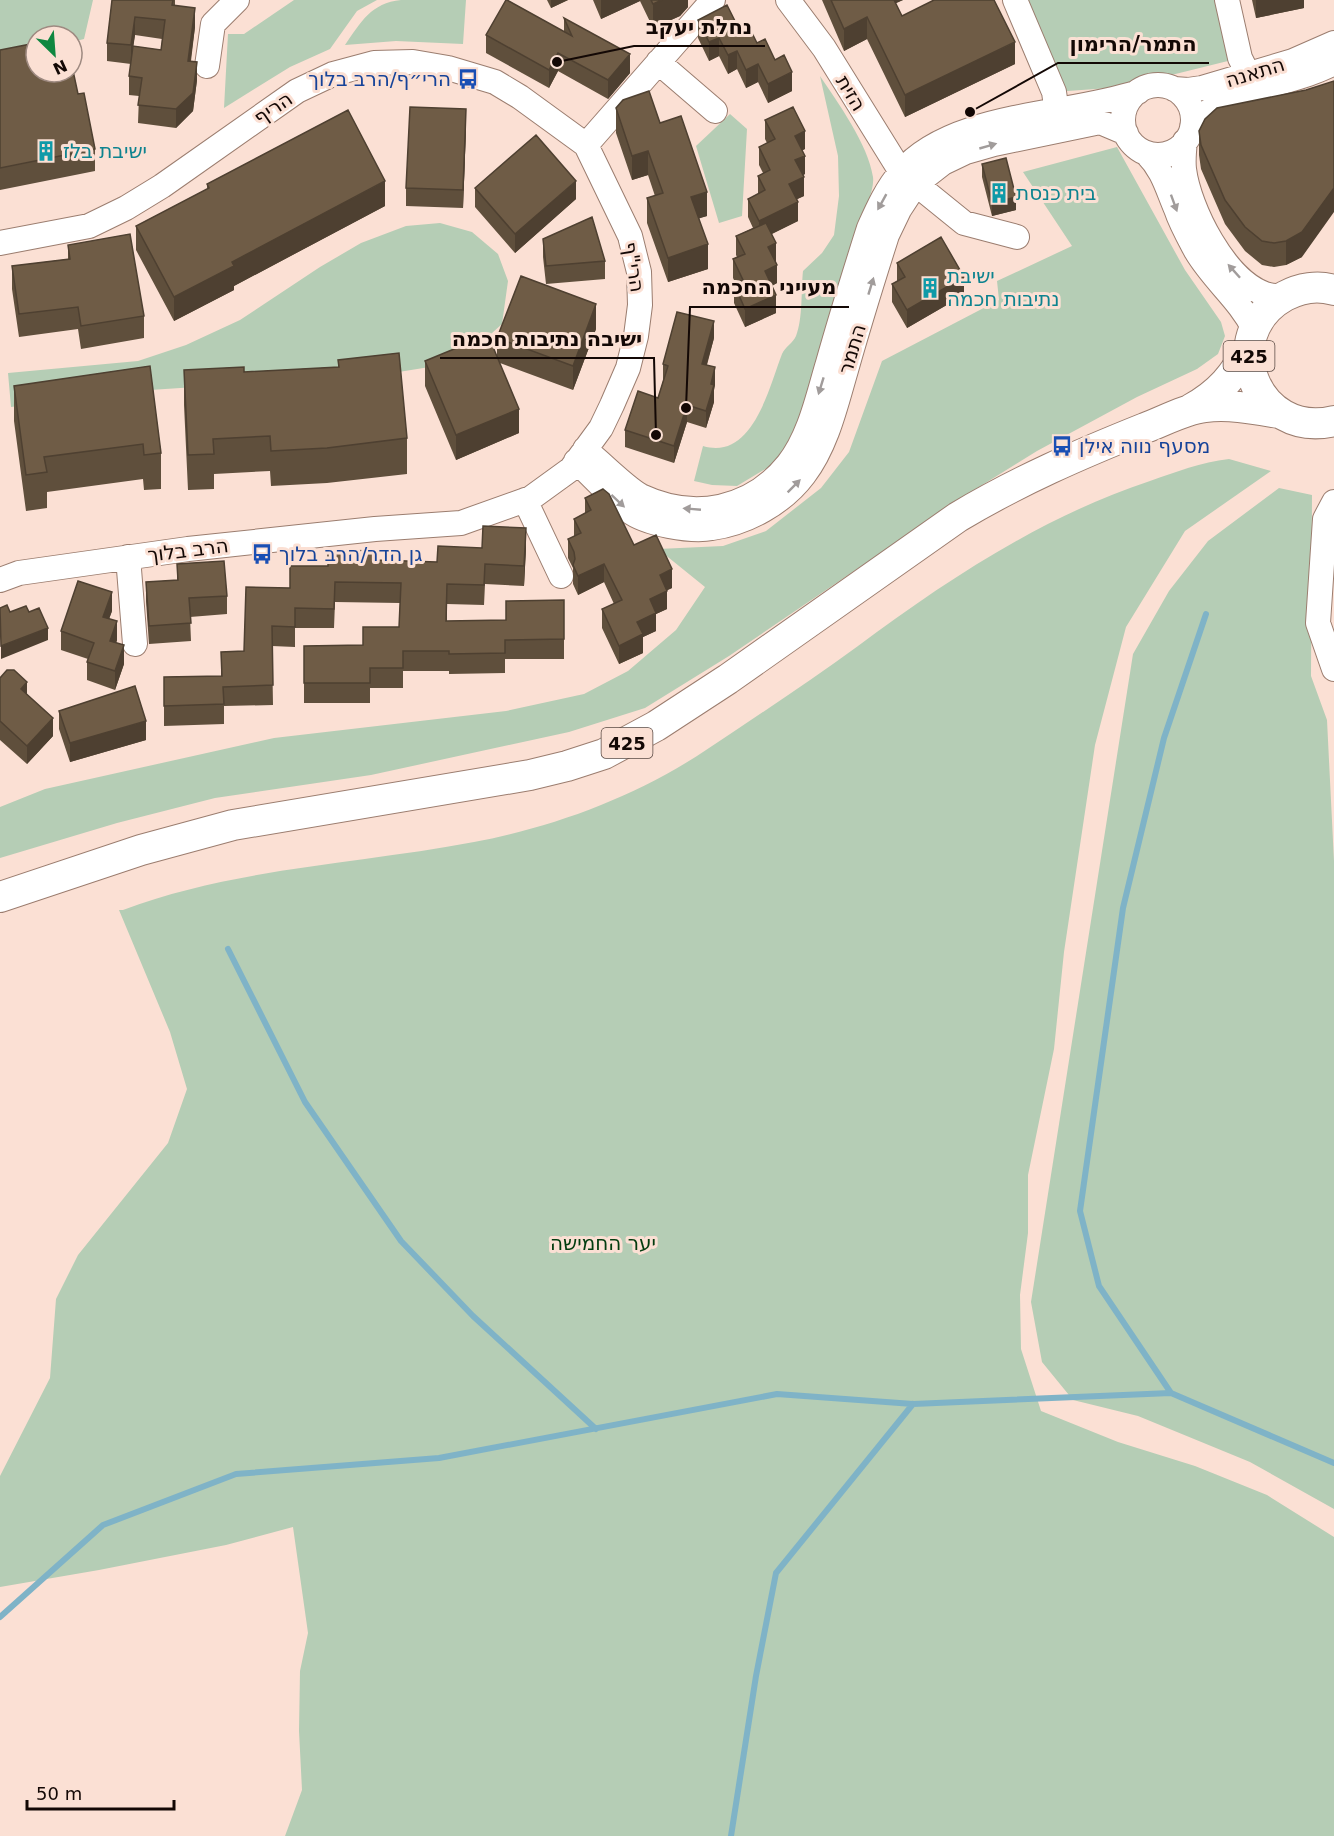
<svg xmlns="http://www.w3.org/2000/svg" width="1334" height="1836" font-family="'DejaVu Sans','Noto Sans Hebrew',sans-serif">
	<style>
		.green { fill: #b5cdb5 }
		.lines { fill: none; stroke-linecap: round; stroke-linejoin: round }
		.stream { stroke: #7fb3c7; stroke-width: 6 }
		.minor-casing { stroke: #9b7d6f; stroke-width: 26 }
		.major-casing { stroke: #9b7d6f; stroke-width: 32 }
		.minor { stroke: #fff; stroke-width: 24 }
		.major { stroke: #fff; stroke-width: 30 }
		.wall { fill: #5f4f3c; fill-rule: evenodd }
		.shaded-wall { fill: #4e4031 }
		.building { fill: #6f5c46; stroke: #4e4031; stroke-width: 1.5 }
		.oneway { fill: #a19c9b }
		.labels { text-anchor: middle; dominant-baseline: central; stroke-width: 6; stroke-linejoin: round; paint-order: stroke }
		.shield { fill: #fbe0d4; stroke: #594943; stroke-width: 1.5 }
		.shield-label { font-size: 18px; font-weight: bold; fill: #130805 }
		.street-label { font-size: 20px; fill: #130805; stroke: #fbe0d4 }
		.transit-label { font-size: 20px; fill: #164399; stroke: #fbe0d4; text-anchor: start }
		.culture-label { font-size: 20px; fill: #0d838f; stroke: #fbe0d4; text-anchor: start }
		.park-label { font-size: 20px; fill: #023c0f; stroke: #fbe0d4 }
		.leader { fill: none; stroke: #130805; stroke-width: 2 }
		.callout-dot { fill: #130805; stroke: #fbe0d4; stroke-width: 2 }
		.callout-label { font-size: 21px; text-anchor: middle; font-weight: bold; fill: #130805; stroke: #fbe0d4; stroke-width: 6; stroke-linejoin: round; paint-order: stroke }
	</style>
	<rect width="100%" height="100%" fill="#fbe0d4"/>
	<!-- green -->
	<path class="green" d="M0 0H93L84 39 72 42V36H36V49L0 56Z
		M294 0H377L357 11 330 49 290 67 224 108 228 34H244Z
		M401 0H466L463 44 396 41 345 45C361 22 371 3 401 0Z
		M1015 0H1227L1240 58 1123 87 1054 92Z
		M820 76C838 103 868 144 873 177 874 184 871 193 869 200L795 434 782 459 737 486 712 485 694 481 703 446C753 461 769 387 782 354 785 347 793 343 796 336 803 319 801 289 803 271L822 253 834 235 839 196 838 156Z
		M730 114 747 129 742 216 719 223 696 146Z
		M1117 147 1185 270 1221 322 1225 336 1218 354 1197 369 1137 397 1037 451 963 497 729 656 645 708 569 732 371 775 215 798 117 823 0 858V807L45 789 274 738 506 711 584 694 628 671 676 630 705 587 658 549 723 546 766 531 821 488 849 452 882 361 999 300 997 281 1072 246 1023 172Z
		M440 223 472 232 498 254 508 281 502 324 471 352 442 365 380 375 135 391 11 407 8 373 138 361 186 345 240 320 320 267 361 243 406 226Z
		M1229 459 1271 471 1185 531 1126 627 1095 745 1064 952 1054 1049 1028 1175V1233L1020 1295 1021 1349 1041 1411 1118 1442 1195 1466 1267 1495 1334 1537V1836H285L302 1790 299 1731 300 1671 308 1633 293 1527 226 1545 99 1570 0 1587V1476L50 1378 56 1299 78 1255 168 1143 187 1089 170 1032 119 910H123C233 868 359 864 474 842 553 827 629 799 697 756 751 720 806 684 858 646 948 579 1044 516 1150 481 1176 472 1201 462 1229 459Z
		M1279 488 1312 495 1311 676 1327 720 1334 861V1509L1250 1462 1138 1416 1073 1400 1042 1362 1031 1302 1133 654 1169 591 1208 541Z"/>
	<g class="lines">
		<!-- stream -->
		<path class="stream" d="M228 949 305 1102 401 1241 473 1316 596 1429
			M1171 1393 1099 1286 1080 1211 1123 908 1164 738 1206 614
			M0 1617 103 1525 236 1474 439 1458 777 1394 913 1404 1171 1393 1334 1463
			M731 1836 756 1676 776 1573 913 1404"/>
		<!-- minor casing -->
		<g class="minor-casing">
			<path id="minor" d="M788 0 824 48 901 172 964 223 1017 237
				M1015 0 1054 92 1059 127
				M1227 0 1240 58 1248 74
				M658 62 715 111
				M207 66 213 24 237 0
				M1123 120a35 35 0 1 1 70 0a35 35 0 1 1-70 0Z
				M1174 89 1188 90 1202 88 1293 61 1334 43
				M1192 127C1222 88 1292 86 1334 63
				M1185 141C1184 150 1183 160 1184 169 1189 209 1225 280 1265 294 1271 296 1278 296 1284 297
				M586 145 713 0
				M1146 153C1163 170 1167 188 1176 209 1181 224 1189 238 1196 251 1213 280 1239 299 1254 329
				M0 243 89 226 126 208 162 186 297 91 333 74 374 63 413 62 448 68 495 82 520 97 586 145 630 236 639 272 640 305 636 336 628 368 612 405 601 428 571 469 531 498 461 523 375 529 188 549 19 573 0 580
				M585 449C599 461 627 489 641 496 694 521 751 510 788 464 810 436 818 396 828 363 841 317 855 272 869 228 878 208 887 188 901 172 952 112 1068 116 1138 92
				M576 461C593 477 610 496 629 511 646 524 691 532 712 528 747 523 783 503 804 475 827 445 836 404 846 370 859 324 873 279 887 235L899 210 916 184 943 163 966 152 994 144 1100 122 1126 133
				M525 500 561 576
				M1334 502 1325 519 1318 623 1334 669
				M128 557 135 644"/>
		</g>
		<!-- major casing -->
		<g class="major-casing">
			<path id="major" d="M1334 290C1318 285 1300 288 1285 296 1215 335 1256 440 1334 421
				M1191 409C1219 394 1235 375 1249 347
				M0 897 141 850 233 825 530 775 567 766 604 754 656 726 728 679 958 517C1018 481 1080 454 1145 428 1164 421 1185 409 1205 407 1230 404 1255 409 1279 413"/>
		</g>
		<!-- minor -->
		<use href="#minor" class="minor"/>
		<!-- major -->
		<use href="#major" class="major"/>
	</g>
	<!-- wall -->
	<path class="wall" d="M112 0H175V6L195 27 191 61 197 80 193 111 176 128 138 123 139 96 129 95V76L131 64 107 61V43ZM135 35 162 39 161 50 133 46Z
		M547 0H568L551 8Z
		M593 0H688V7L680 16 653 28 640 1 601 19Z
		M822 0H903L895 3 902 16 1015 64 905 117 867 39 844 51Z
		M1252 0H1304V8L1256 18Z
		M564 18 630 73 608 99 558 71 549 88 486 53V35L564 31Z
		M698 20 738 27 757 43 775 60 792 91 768 103 758 82 746 88 737 69 728 74 719 56 709 61 698 38Z
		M0 50 78 94 95 149V171L0 190Z
		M616 108 660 123 707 216 699 218 708 269 668 282 647 223V198L655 196 648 175 632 180 616 133Z
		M765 120 805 149 802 150 805 174 803 175 804 196 797 199 798 221 772 234 776 262 777 283 772 286 776 313 745 327 734 303V284H736L733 278V259L737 257 736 255V236L753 228 748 217V199L758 194V176L763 173 759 165V147L767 143 765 139Z
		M466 128 463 208 406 206V188Z
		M1199 131 1302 257 1286 265 1274 267 1262 265 1245 251 1225 224 1201 169 1199 155Z
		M982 164 1016 210 992 216 982 177Z
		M207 184 385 206 234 286V290L174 321 136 250V226L207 189Z
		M475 188 576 199 515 253 475 207Z
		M543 239 605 261V279L546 284 543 257Z
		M68 245 144 316V338L81 349 78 329 19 337 12 289V266L68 259Z
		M897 263 964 295 907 328 892 302V284L897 281Z
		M596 329 573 390 500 363 519 433 456 460 425 386V361L497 357V338Z
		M714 338 707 365 715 384 714 390V402L706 428 687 422 674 463 625 447V430L658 398 663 381V364Z
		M338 360 407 438V474L327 483 271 486 270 471 214 474V489L188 490 184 405V370L244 372 338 367Z
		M150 366 161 453V489L144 490 143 479 47 492V508L26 511 14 421V386Z
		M585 498 634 545 672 588 666 590 667 609 656 614V631L643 637V653L619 664 602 628V609L614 604 604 582 578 595 573 584V568L568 558V539L574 537V519L585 513Z
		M482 548H526L524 586 485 584 484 605 447 604V621L506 620 564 600V659H505V673L449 674V671H403V688H370V703H304V646L363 645 399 627 400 603 335 602 334 628H295V647L272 646 273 705 224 706V724L164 726V677L221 676V652L244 651 290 588 328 566 377 560 437 562Z
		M177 564 227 596V614L190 617 191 641 149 644 146 601V582L177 580Z
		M112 611 109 619 117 640 116 643 124 664 115 690 87 680V662L88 659 61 650V631Z
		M0 678 27 695 53 736 27 764 0 740Z
		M59 711 146 740 70 762 59 729Z"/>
	<!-- shaded-wall -->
	<path class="shaded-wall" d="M551 0H568L551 8Z
		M601 0H640V1L601 19Z
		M662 0H688V7L680 16 653 28V4Z
		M886 0H903L886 8Z
		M1256 0H1304V8L1256 18Z
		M195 8V27L188 79V61Z
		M135 17V35L131 64V45Z
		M867 17V39L844 51V29Z
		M719 38V56L709 61V42Z
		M1015 42V64L905 117V95Z
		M737 51V69L728 74V55Z
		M558 53V71L549 88V70Z
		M630 54V73L608 99V80Z
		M197 62V80L193 111 176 128V109Z
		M758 64V82L746 88V70Z
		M792 72V91L768 103V84Z
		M466 109V128L463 208V190Z
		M805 131V149L795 154V136Z
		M648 151V175L632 180V156Z
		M805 156V174L795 179V160Z
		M804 177V196L789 203V184Z
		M385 181V206L234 286V290L174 321V297L232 262Z
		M576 181V199L515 253V234Z
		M1334 188V212L1302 257 1286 265V241Z
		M707 192V216L691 221V197Z
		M1016 197V210L992 216V203Z
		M798 202V221L759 240V221Z
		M776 243V262L768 265V247Z
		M708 244V269L668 282V258Z
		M777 265V283L765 289V271Z
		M964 277V295L907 328V310Z
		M776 295V313L745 327V309Z
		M596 304V329L573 390V366Z
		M714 321V338L702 381V364Z
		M715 367V384L714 390V402L706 428V411L711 384Z
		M687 405V422L674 463V446Z
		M519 409V433L456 460V435Z
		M526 528V548L524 586V566Z
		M604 564V582L578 595V576Z
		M672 569V588L660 594V575Z
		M667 591V609L656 614V631L643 637V653L619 664V646L637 622 650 599Z
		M112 592V611L103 635V617Z
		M117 621V640L110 659V641Z
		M48 628V640L1 659V646Z
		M124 645V664L115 690V671Z
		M27 682V701L21 689Z
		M53 718V736L27 764V746Z
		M146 721V740L70 762V743Z"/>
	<!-- building -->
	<path class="building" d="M112 0H173L172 5 195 8 188 61 197 62 193 93 176 109 138 105 142 78 129 76 133 46 161 50 165 20 135 17 131 45 107 43Z
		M506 0H507L572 36 564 18 630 54 608 80 558 53 549 70 486 35Z
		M651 0H662L653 4Z
		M831 0H894L902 16 934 0H994L1015 42 905 95 867 17 844 29Z
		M727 5 738 27 747 23 757 43 765 39 775 60 784 55 792 72 768 84 758 64 746 70 737 51 728 55 719 38 709 42 698 20Z
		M36 43V72H72V66L78 94 84 93 95 149 0 168V50Z
		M1334 81V188L1302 232 1286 241 1274 243 1262 241 1245 227 1225 200 1201 145 1199 131 1205 119 1217 108 1306 90Z
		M649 91 660 123 681 116 707 192 691 197 708 244 668 258 647 198 663 193 648 151 632 156 616 108 623 100Z
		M410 107 466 109 463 190 406 188Z
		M793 107 805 131 795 136 805 156 795 160 804 177 789 184 798 202 759 221 748 199 765 190 758 176 770 170 759 147 775 139 765 120Z
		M348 110 385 181 232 262 234 266 174 297 136 226 209 188 207 184Z
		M536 135 576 181 515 234 475 188Z
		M1006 158 1016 197 992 203 982 164Z
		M592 217 605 261 546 266 543 239Z
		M766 223 776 243 768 247 777 265 765 271 776 295 745 309 734 284 743 280 733 259 745 254 736 236Z
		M130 234 144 316 81 326 78 307 19 314 12 266 70 259 68 245Z
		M941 237 964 277 907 310 892 284 905 277 897 263Z
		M521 276 596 304 573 366 497 338Z
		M677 312 714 321 702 364 715 367 711 384 714 385 706 411 687 405 674 446 625 430 638 391 658 398 668 366 663 364Z
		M488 335 519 409 456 435 425 361Z
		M399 353 407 438 327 448 271 451 270 436 213 439 214 454 188 455 184 370 244 367V372L339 367 338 360Z
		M150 366 161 453 144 455 143 444 44 457 47 472 26 475 14 386Z
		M603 489 609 494 634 545 656 535 672 569 660 575 667 591 650 599 656 613 637 622 643 634 619 646 602 609 622 600 604 564 578 576 573 565 575 559 574 552 568 539 581 533 574 519 591 510 585 498Z
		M483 526 526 528 524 566 485 564 484 585 447 584 446 621 506 620V601L564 600V639L505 640V653L449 654V651H403V668H370V683H304V646L363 645V627H399L401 583 335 582 334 609 295 608V627L272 626 273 685 223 687 224 704 164 706V677L222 676 221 652 244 651 246 587 290 588V566H328V550L377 551V560L437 562 438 546 482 548Z
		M224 561 227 596 189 598 191 623 149 626 146 582 178 580 177 564Z
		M78 581 112 592 103 617 117 621 110 641 124 645 115 671 87 662 94 643 61 631Z
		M7 605 10 612 26 606 29 612 39 608 48 628 1 646 0 608Z
		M7 670H14L27 682 21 689 53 718 27 746 0 721V678Z
		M135 686 146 721 70 743 59 711Z"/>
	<!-- one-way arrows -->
	<defs><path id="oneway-solid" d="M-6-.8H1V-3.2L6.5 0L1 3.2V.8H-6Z" transform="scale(1.5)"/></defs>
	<g class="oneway">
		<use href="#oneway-solid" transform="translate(988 146) rotate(-16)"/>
		<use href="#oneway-solid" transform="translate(882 202) rotate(119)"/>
		<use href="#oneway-solid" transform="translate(1174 203) rotate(70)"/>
		<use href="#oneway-solid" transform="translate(1234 271) rotate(-132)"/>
		<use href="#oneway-solid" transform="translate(871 286) rotate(-73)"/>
		<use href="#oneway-solid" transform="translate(821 386) rotate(107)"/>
		<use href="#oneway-solid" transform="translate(794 486) rotate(-45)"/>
		<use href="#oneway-solid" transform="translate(618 501) rotate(43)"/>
		<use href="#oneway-solid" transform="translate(692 509) rotate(-175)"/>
	</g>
	<!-- icons -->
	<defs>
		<g id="bus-bare" transform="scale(1.62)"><path d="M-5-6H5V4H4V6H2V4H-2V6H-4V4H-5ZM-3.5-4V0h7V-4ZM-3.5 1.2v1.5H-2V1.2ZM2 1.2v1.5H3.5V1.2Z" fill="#1a4fb4" stroke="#fbe0d4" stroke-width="2.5" paint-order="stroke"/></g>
		<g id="building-bare" transform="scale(1.62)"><path d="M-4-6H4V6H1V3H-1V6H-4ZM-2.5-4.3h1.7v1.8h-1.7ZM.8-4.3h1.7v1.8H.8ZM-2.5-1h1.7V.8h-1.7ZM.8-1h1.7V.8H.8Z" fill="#0f9aa8" stroke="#fbe0d4" stroke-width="2.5" paint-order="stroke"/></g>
	</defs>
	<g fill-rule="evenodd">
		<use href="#bus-bare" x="468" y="79"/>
		<use href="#building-bare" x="46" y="151"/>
		<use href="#building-bare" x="999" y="193"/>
		<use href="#building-bare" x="930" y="288"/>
		<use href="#bus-bare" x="1062" y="446"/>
		<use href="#bus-bare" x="262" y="554"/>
	</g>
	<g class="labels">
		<!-- shield labels -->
		<g class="shield">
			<rect x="1223.5" y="341" width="51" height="30" rx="4.5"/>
			<rect x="601.5" y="728" width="51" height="30" rx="4.5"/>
		</g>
		<g class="shield-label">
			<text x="1249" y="356">425</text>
			<text x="627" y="743">425</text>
		</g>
		<!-- street labels -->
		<g class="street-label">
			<text transform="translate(1255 72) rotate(-17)">התאנה</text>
			<text transform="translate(851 93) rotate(59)">הזית</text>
			<text transform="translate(273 108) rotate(-34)">הריף</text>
			<text transform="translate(634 267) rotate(81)">הרי"ף</text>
			<text transform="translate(852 349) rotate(-73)">התמר</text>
			<text transform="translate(188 550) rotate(-7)">הרב בלוך</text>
		</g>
		<!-- transit labels -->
		<g class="transit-label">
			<text x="451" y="79" text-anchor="end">הרי״ף/הרב בלוך</text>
			<text x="1079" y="446">מסעף נווה אילן</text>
			<text x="279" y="554">גן הדר/הרב בלוך</text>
		</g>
		<!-- culture labels -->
		<g class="culture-label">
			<text x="63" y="151">ישיבת בלז</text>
			<text x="1016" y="193">בית כנסת</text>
			<text x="947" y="276">ישיבת<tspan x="947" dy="23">נתיבות חכמה</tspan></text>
		</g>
		<!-- park labels -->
		<g class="park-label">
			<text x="603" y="1243">יער החמישה</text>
		</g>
	</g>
	<!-- callouts -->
	<path class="leader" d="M557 62L634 46H765M970 112L1058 63H1209M686 408L690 307H849M656 435L654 358H440"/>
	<g class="callout-dot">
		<circle cx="557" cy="62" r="6"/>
		<circle cx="970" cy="112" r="6"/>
		<circle cx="686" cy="408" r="6"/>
		<circle cx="656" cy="435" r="6"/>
	</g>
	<g class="callout-label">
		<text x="699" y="34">נחלת יעקב</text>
		<text x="1133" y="51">התמר/הרימון</text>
		<text x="769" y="294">מעייני החכמה</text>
		<text x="547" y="346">ישיבה נתיבות חכמה</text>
	</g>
	<!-- north arrow -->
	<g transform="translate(54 54) rotate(155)"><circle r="28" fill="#fbe0d4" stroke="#9e8a81" stroke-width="1.5"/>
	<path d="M0-4.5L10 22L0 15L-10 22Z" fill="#0f8740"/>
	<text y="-9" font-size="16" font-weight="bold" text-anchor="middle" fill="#130805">N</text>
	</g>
	<!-- scale -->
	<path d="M27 1800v9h147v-9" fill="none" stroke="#130805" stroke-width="3"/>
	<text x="36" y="1800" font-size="18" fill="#130805" stroke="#fbe0d4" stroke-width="4.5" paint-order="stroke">50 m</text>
</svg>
